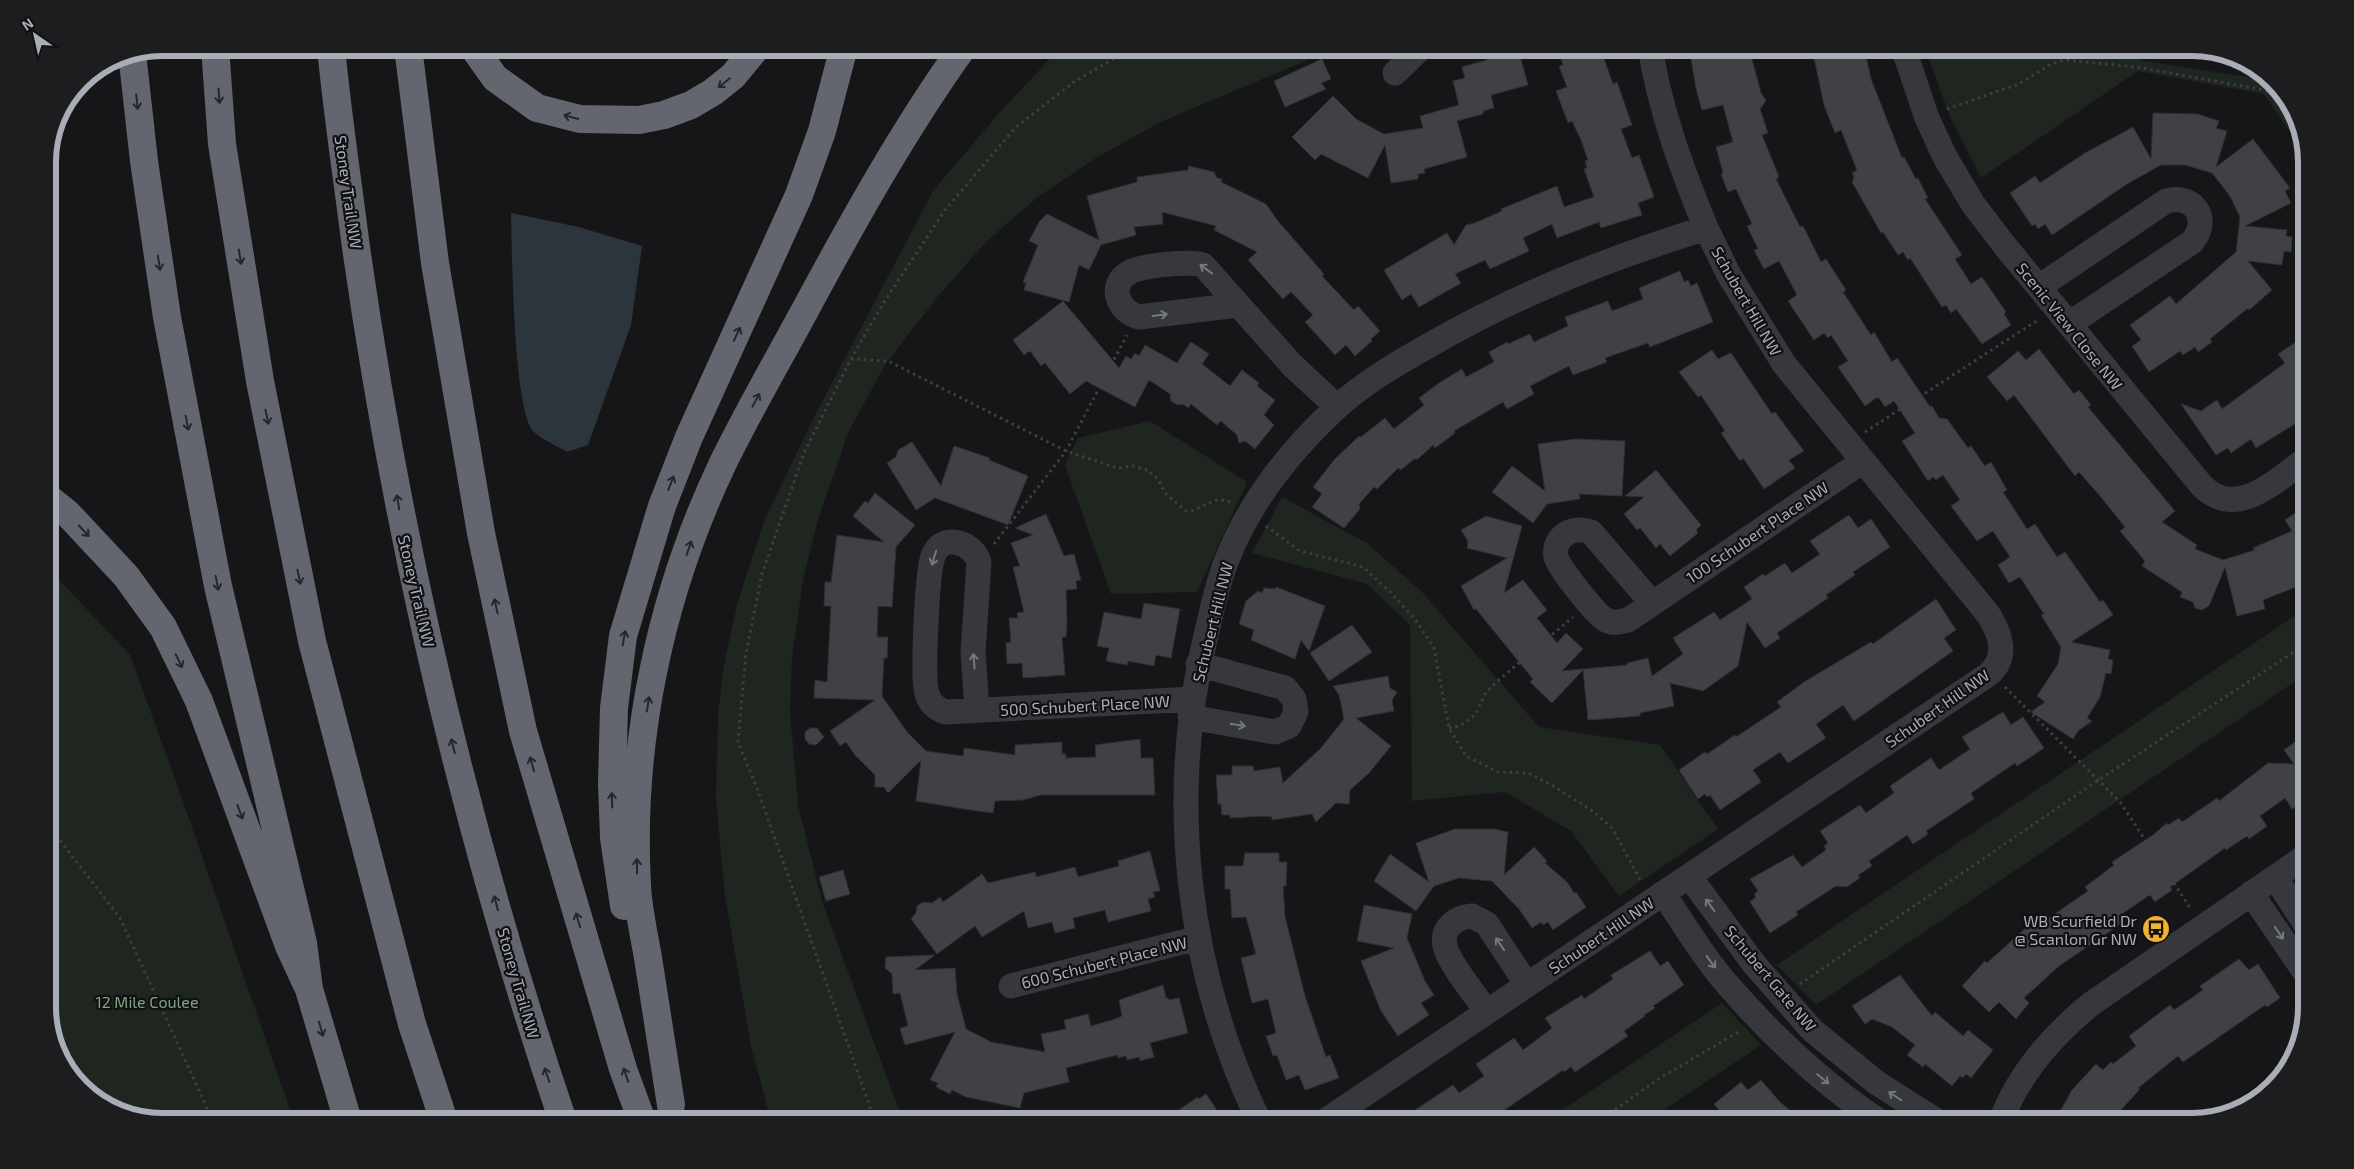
<svg xmlns="http://www.w3.org/2000/svg" width="2354" height="1169" font-family="'Exo 2',sans-serif">
	<style>
		.green { fill: #1e261f }
		.water { fill: #2c353c }
		.building { fill: #404145; stroke: #303034 }
		.lines { fill: none; stroke-linecap: round; stroke-linejoin: round }
		.path { stroke: #3d3f44; stroke-width: 3; stroke-dasharray: 2.5 4; stroke-linecap: butt }
		.minor { stroke: #37383d; stroke-width: 25 }
		.highway { stroke: #63666e; stroke-width: 28 }
		.oneway { stroke: #26262a }
		.oneway2 { stroke: #757881 }
		.labels { text-anchor: middle; dominant-baseline: central; stroke-width: 4.5; stroke-linejoin: round; paint-order: stroke }
		.street-label { font-size: 16px; fill: #a8adb8; stroke: #111113 }
		.poi-label { font-size: 16px; fill: #a8adb8; stroke: #111113; text-anchor: end }
		.park-label { font-size: 16px; fill: #7fa381; stroke: #111113 }
		.rim { fill: none; stroke: #a8adb8; stroke-width: 6 }
	</style>
	<rect width="100%" height="100%" fill="#161618"/>
	<!-- green -->
	<path class="green" d="M1060 48H1336L1161 122 1099 156 1038 197 987 241 939 295 885 365 848 433 818 520 803 580 792 657 790 712 798 805 823 904 903 1121H771L751 1046 725 896 716 799 718 715 723 670 737 604 765 519 814 417 933 191 999 113Z
		M1925 48H2110L2145 61 2267 80 2287 99 2306 155V160L2305 154 2264 94 2138 71 1981 178 1950 117Z
		M1150 421 1247 482 1197 592 1111 594 1065 465 1078 438Z
		M1282 497 1367 543 1422 592 1539 727 1660 745 1718 829 1619 896 1571 831 1505 792 1412 801 1410 625 1367 584 1252 553Z
		M48 568 130 655 178 787 294 1121H162L112 1110 67 1071 48 1015Z
		M2306 608V674L1816 1005 1777 965Z
		M1722 1003 1761 1045 1647 1121H1546Z"/>
	<!-- water -->
	<path class="water" d="M557 48H625C600 55 581 60 557 48Z
		M511 213 579 227 642 246 631 325 588 445 567 452C557 446 543 440 534 432 513 413 512 248 511 213Z"/>
	<!-- building -->
	<path class="building" d="M1484 48H1505L1507 55 1519 52 1528 85 1491 95 1494 108 1483 111V114L1457 121 1467 157 1424 169 1425 173 1418 174V179L1391 183 1385 145 1368 178 1321 154 1315 160 1292 137 1333 96 1356 119 1384 134 1423 128 1420 116 1459 105 1453 81 1465 78 1462 67 1487 60Z
		M1574 48H1600L1613 84 1617 82 1632 125 1621 129 1632 158 1639 155 1654 197 1638 203 1642 215 1601 228 1599 222 1557 238 1552 224 1523 238 1529 251 1490 269 1485 260 1455 274 1461 283 1419 307 1411 294 1402 300 1384 270 1447 233 1454 245 1466 225 1475 223 1502 211 1501 209 1557 186 1564 207 1594 197 1584 169 1587 168 1585 161 1588 160 1581 140 1572 121 1568 123 1556 91 1567 87 1559 66 1563 65 1559 53Z
		M1709 48H1749L1761 93 1766 101 1760 109 1768 133 1762 135 1779 177 1776 179 1800 227 1803 226 1821 262 1826 259 1846 290 1843 292 1871 335 1874 332 1892 362 1897 358 1930 407 1932 406 1939 418 1947 419 1968 448 1971 446 1985 466 1991 462 2007 490 2003 492 2027 529 2035 524 2057 557 2065 552 2100 602 2103 600 2113 615 2071 642 2110 650 2108 659 2113 660 2111 674 2106 673 2100 697 2087 718 2092 721 2078 731 2073 739 2031 712 2045 702 2037 696 2058 664 2061 647 2041 615 2044 614 2020 577 2009 583 1998 565 2010 557 1993 531 1977 541 1951 506 1960 500 1943 475 1936 480 1933 477 1928 481 1902 441 1915 433 1894 401 1885 407 1879 398H1876L1865 406 1838 367 1848 361 1831 335 1828 338 1824 333 1814 340 1788 301 1797 295 1779 261 1764 269 1754 250 1758 249 1747 226 1752 224 1736 189 1728 192 1721 174 1723 173 1716 147 1733 142 1723 105 1702 110 1696 89 1691 58 1710 54Z
		M1812 48H1864L1871 79 1902 158 1904 157 1916 179 1918 178 1928 198 1925 199 1962 255 1955 259 1971 284 1982 277 2006 312 2004 314 2011 325 1982 344 1956 309 1951 313 1946 305 1942 307 1910 258 1908 260 1903 252 1898 255 1883 232 1881 233 1852 182 1854 177 1852 173 1857 170 1841 130 1835 133 1824 105Z
		M1322 59 1331 79 1321 83 1326 89 1285 107 1274 81Z
		M2153 113 2197 114 2219 121 2216 128 2227 131 2216 167 2253 139 2290 188 2285 191 2291 203 2245 226 2287 230 2286 236 2292 237 2291 252 2284 251 2282 265 2248 261 2272 290 2249 310 2248 308 2210 339 2212 342 2198 352 2195 347 2183 355 2180 351 2149 372 2132 346 2141 340 2130 325 2170 296 2176 304 2236 252 2240 217 2230 196 2212 173 2185 165H2161L2127 184 2052 235 2045 224 2038 229 2035 224 2032 226 2010 193 2035 176 2040 183 2085 153 2133 127 2151 159Z
		M1189 166 1214 172 1217 178 1222 179 1221 182 1266 204 1278 221 1324 274 1322 276 1354 310 1358 306 1380 331 1371 339 1372 341 1355 356 1346 345 1335 355 1305 322 1313 315 1291 292 1283 299 1248 260 1257 252 1214 230 1216 226 1162 212 1163 224 1134 227 1136 235 1101 245 1089 270 1079 265 1069 302 1024 290 1026 283 1023 282 1038 245 1029 241 1039 222 1047 214 1099 240 1087 196 1137 182V177L1188 170Z
		M1680 271 1684 282 1688 280 1691 286 1697 283 1713 322 1650 347 1648 343 1605 358 1607 362 1573 375 1569 366 1530 386 1534 394 1507 409 1503 402 1454 431 1455 433 1435 448 1433 445 1418 459H1414L1401 470 1398 468 1377 489 1374 487 1359 504 1360 509 1344 528 1312 507 1322 494 1313 487 1334 460 1359 436 1361 437 1385 418 1394 429 1424 405 1419 398 1439 383 1462 369 1466 377 1494 362 1489 352 1507 342 1508 344 1530 334 1534 342 1568 326 1565 317 1608 301 1612 311 1643 299 1639 288Z
		M1063 301 1119 368 1126 356 1131 359 1135 353 1139 356 1145 345 1177 363 1191 342 1209 354 1202 364 1230 386 1242 370 1259 383 1257 386 1275 400 1264 415 1274 425 1255 449 1245 441 1239 443 1237 435 1221 421 1217 425 1191 404 1188 408 1183 404 1178 405 1171 401 1170 394 1149 380 1135 407 1086 381 1070 394 1045 363 1041 366 1030 351 1024 355 1013 340Z
		M2296 342 2300 348 2306 343V417L2256 448 2251 439 2231 453 2228 448 2216 455 2181 404 2201 411 2217 400 2222 409 2285 363 2278 354Z
		M2039 349 2074 394 2079 390 2091 405 2088 407 2175 511 2162 522 2197 545 2195 549 2223 560 2255 550 2253 548 2292 531 2285 520 2306 506V583L2263 600 2265 609 2237 616 2225 567 2209 606 2202 610 2195 608 2193 602 2180 597 2182 592 2142 566 2145 561 2120 531 2125 527 2100 496 2079 472 2075 476 2014 395 2007 401 1987 377 2018 351 2026 360Z
		M1712 350 1718 359 1731 353 1772 414 1775 412 1804 451 1789 460 1795 468 1764 489 1743 458 1740 461 1721 433 1725 431 1701 395 1698 397 1679 372Z
		M1575 439 1625 441 1622 496 1579 494 1580 499 1547 504 1533 523 1492 492 1512 466 1545 491 1538 444Z
		M912 442 941 486 954 446 990 458 989 460 1028 476 1008 525 935 498 916 510 887 463 896 457 898 450Z
		M1656 470 1701 525 1696 530 1698 533 1670 556 1660 544 1656 548 1640 528 1637 530 1624 514 1644 497 1625 496Z
		M875 493 915 525 896 547 892 607 878 606 877 637H888L887 658H884L882 696 907 732 926 751 963 756 964 748 1015 755V745L1062 742V754H1066V758L1096 757 1095 745 1140 739 1141 758H1153L1155 795H1041L1023 800 995 801 993 813 964 809 916 801 921 760 888 793 884 787H875V775L855 755 846 742 840 746 830 731 875 700 814 698 815 680 827 682 831 606H824L825 582H831L837 535 884 542 853 516 865 501 868 503Z
		M1046 514 1064 556 1074 554 1081 580 1076 581 1077 589 1066 590 1067 624 1066 637H1062L1065 675 1023 678 1022 663 1007 664 1006 643 1011 642 1009 618H1018L1017 613 1024 612 1013 567 1020 566 1011 543 1033 535 1015 528Z
		M1849 515 1858 528 1871 519 1890 547 1853 572 1855 575 1826 595 1828 598 1777 633 1780 638 1765 648 1747 622 1738 666 1703 691 1670 683 1674 706 1640 713V716L1588 720 1583 670 1552 703 1530 682 1533 679 1528 673 1476 609 1474 610 1461 586 1507 558 1467 548 1468 541 1461 530 1486 516 1522 526 1504 593 1523 580 1547 610 1537 618 1557 643 1566 633 1583 649 1562 671 1627 665V663L1648 658 1652 676 1683 654 1673 638 1714 612 1720 620 1752 599 1744 587 1763 574 1765 576 1785 563 1792 573 1820 554 1810 541Z
		M1276 587 1325 606 1309 651 1301 640 1295 659 1251 640 1254 630 1239 624 1246 601 1258 591 1262 593 1264 588 1275 589Z
		M1936 599 1956 630 1944 638 1953 651 1854 721 1843 705 1816 724 1826 738 1788 763 1780 752 1753 770 1761 782 1720 810 1710 795 1707 797 1705 794 1698 799 1679 770 1705 752 1707 754 1735 735 1736 737 1781 707 1777 702 1804 682 1871 642 1873 644Z
		M1144 603 1180 609 1171 658 1156 655 1154 666 1128 661 1127 665 1106 661 1109 648 1097 646 1104 612 1141 619Z
		M1352 625 1372 652 1329 681 1310 653Z
		M1388 676 1390 688 1397 692 1392 700 1394 711 1356 718 1391 746 1369 773 1350 790 1349 804 1336 803 1316 822 1312 814 1272 820V817L1264 816 1230 818V815H1222L1221 804H1218L1216 775H1232V766H1253L1254 771 1280 767 1283 783 1321 748 1344 719 1339 695 1333 686Z
		M2003 712 2011 725 2023 717 2044 748 2017 766 2015 763 1971 793 1974 799 1926 831 1928 834 1913 844 1907 835 1869 861 1872 866 1858 875 1860 878 1847 887 1836 886 1796 912 1798 915 1770 933 1750 902 1756 897 1754 894 1758 891 1750 879 1793 855 1802 867 1826 850 1824 846 1828 843 1820 831 1860 805 1866 813 1894 793 1890 786 1931 758 1939 770 1970 749 1962 737Z
		M810 728H817L824 737 816 745 809 744 805 739V732Z
		M2306 734V799L2292 809 2285 798 2260 816 2267 826 2249 839 2247 836 2226 850 2225 848 2170 887 2172 890 2155 902 2150 895 2123 913 2128 919 2059 966 2024 998 2029 1003 2016 1019 1999 1002 1989 1012 1962 986 1985 961 1987 963 2028 926 2027 924 2042 914 2046 920 2088 891 2085 887 2114 865 2112 862 2153 835 2167 823 2168 825 2179 818 2182 822 2217 798 2219 801 2268 763 2294 764 2284 750Z
		M1455 829H1494L1508 832 1504 875 1534 847 1547 861 1545 863 1567 882 1574 893 1576 892 1586 907 1553 930 1548 922 1543 925 1541 922 1532 928 1519 909 1492 881 1459 878 1434 886 1416 911 1374 881 1390 854 1429 882 1416 843Z
		M1150 851 1160 891 1153 892 1155 897 1148 899 1151 911 1108 922 1105 910 1073 918 1075 928 1055 933 1052 922 1028 928 1024 911 982 937 975 926 937 954 911 919 916 913 917 906 923 902 932 903 940 897 943 902 982 874 988 883 1035 872 1036 877 1075 867 1078 877 1119 866 1118 861Z
		M1245 853H1279V862H1287L1286 886H1283L1285 917 1305 996 1326 1057 1330 1055 1339 1078 1305 1090 1299 1075 1286 1080 1277 1055 1273 1056 1266 1036 1276 1033 1268 999 1252 1003 1241 958 1256 954 1246 917 1232 918 1230 889H1225V866H1243Z
		M843 870 850 894 826 901 819 877Z
		M1364 905 1412 914 1407 938 1425 981 1434 995 1421 1003 1429 1015 1398 1036 1381 1011 1361 961 1394 948 1357 941Z
		M1650 951 1660 966 1668 961 1684 985 1653 1006 1655 1008 1644 1015 1645 1016 1624 1031 1628 1036 1575 1072 1571 1067 1564 1072 1563 1070 1487 1122H1423L1415 1110 1453 1085 1459 1093 1484 1076 1476 1064 1514 1038 1523 1050 1552 1028 1545 1018 1582 995 1584 999 1613 979 1611 975Z
		M935 955 915 970 955 968 957 994 966 1029 991 1042 1045 1052 1041 1034 1066 1029 1064 1020 1088 1014 1091 1026 1112 1020 1122 1016 1119 1000 1163 985 1166 998H1168L1169 1000 1179 998 1188 1033 1150 1043 1154 1057 1140 1061 1139 1057 1127 1060 1126 1056 1118 1058 1117 1055 1066 1068 1069 1082 1024 1093 1020 1108 966 1097 952 1090 950 1094 936 1087 938 1083 930 1080 955 1032 905 1045 900 1028 908 1026 900 993 893 994 892 974 885 968 886 957Z
		M2239 959 2249 970 2258 964 2280 998 2267 1007 2265 1005 2183 1062 2178 1056 2138 1088 2140 1089 2110 1122H2074L2059 1113 2072 1090 2096 1064 2103 1070 2111 1062 2113 1064 2136 1046 2129 1036 2170 1005 2174 1010 2203 990 2200 986Z
		M1900 975 1932 1016 1935 1012 1963 1036 1968 1030 1993 1050 1971 1078 1966 1074 1963 1078 1960 1076 1952 1086 1925 1064 1923 1067 1907 1055 1915 1045 1892 1027 1872 1019 1865 1024 1852 1006Z
		M1761 1080 1780 1102 1804 1122H1729L1714 1104 1741 1082 1748 1090Z
		M1206 1094 1225 1122H1161L1198 1097 1199 1099Z"/>
	<g class="lines">
		<!-- path -->
		<path class="path" d="M1947 109 2019 84 2051 64 2064 60 2137 67 2281 93
			M851 359 888 361 1066 451 1117 468 1133 466 1147 470 1158 479 1166 494 1186 511C1204 511 1213 493 1232 503
			M1865 432 2038 320
			M1266 526 1300 551 1363 567 1390 592 1415 619 1434 648 1449 728 1466 756 1498 772 1528 773 1552 785 1594 812 1612 828 1642 883
			M994 544 1066 451 1127 335
			M2005 687 2120 802 2191 909
			M1449 728 1460 726 1475 715 1486 692 1500 679 1573 617
			M48 825 120 918 213 1121
			M1800 984 2097 781 2306 644
			M875 1121 757 788 738 742 746 653 762 574 804 453 851 359 884 302 945 210 1016 127 1074 82 1133 47
			M1599 1121 1660 1078 1740 1031"/>
		<!-- minor -->
		<path class="minor" d="M1650 47C1660 110 1682 170 1706 228
			M1903 47 1927 118 1945 157 1973 204 2005 246 2202 486C2237 520 2275 481 2306 459
			M1395 73 1422 47
			M2039 287 2166 201C2194 193 2211 219 2192 242L2069 324
			M1238 305 1139 317C1118 312 1107 284 1130 272 1144 265 1189 261 1203 265L1292 365 1337 407
			M1652 603 1591 532C1574 525 1552 536 1556 557 1559 568 1596 615 1606 620 1614 624 1620 622 1628 620L1863 461
			M977 710 973 652 979 562C973 542 942 532 933 556 927 573 922 677 927 694 930 704 937 709 945 712L1193 699
			M1190 717 1275 732 1289 726 1296 712 1294 699 1285 688 1198 664
			M1689 876 1754 964 1812 1030 1877 1083 1937 1121
			M2275 877 2306 925
			M1663 893C1684 924 1703 957 1727 984 1772 1036 1822 1083 1879 1121
			M2251 893 2306 974
			M1011 986 1198 938
			M1487 1012C1477 997 1448 962 1445 946 1441 928 1456 917 1472 916L1487 924 1527 985
			M1259 1121C1186 969 1166 796 1207 631 1213 606 1218 580 1228 557 1251 500 1291 450 1335 409 1362 384 1396 364 1428 346 1518 294 1607 259 1706 228L1729 275 1784 364 1988 614C2000 633 2009 656 1989 674L1325 1121
			M2001 1121C2018 1075 2053 1035 2091 1004L2306 856"/>
		<!-- highway -->
		<path class="highway" d="M215 47 222 144 260 381 312 641 412 1024 444 1121
			M331 47C337 112 347 176 355 240 397 539 466 835 563 1121
			M408 47 435 263 481 533 523 731 623 1069 642 1121
			M473 47 495 78 537 108 580 119 639 120 664 115 691 105 713 92 733 76 757 47
			M132 53 144 161 167 317 218 586 303 943 309 989
			M48 498 68 514 126 576 163 627 199 701 289 946 309 989 348 1121
			M624 906 614 838 612 783 614 708 623 636 662 506 689 437 799 195 822 131 844 47
			M671 1105C663 1056 656 1007 648 958 644 934 638 909 637 885 629 741 661 593 723 463 748 412 777 362 804 312 853 221 903 131 963 47"/>
	</g>
	<!-- one-way arrows -->
	<defs><path id="oneway-shaft" d="M-6 0H5M1.5-3L5.5 0L1.5 3" fill="none" stroke-width="1.6" stroke-linecap="round" stroke-linejoin="round" transform="scale(1.25)"/></defs>
	<g class="oneway">
		<use href="#oneway-shaft" transform="translate(724 83) rotate(141)"/>
		<use href="#oneway-shaft" transform="translate(219 96) rotate(86)"/>
		<use href="#oneway-shaft" transform="translate(137 102) rotate(84)"/>
		<use href="#oneway-shaft" transform="translate(571 117) rotate(-165)"/>
		<use href="#oneway-shaft" transform="translate(240 257) rotate(81)"/>
		<use href="#oneway-shaft" transform="translate(159 263) rotate(81)"/>
		<use href="#oneway-shaft" transform="translate(737 334) rotate(-65)"/>
		<use href="#oneway-shaft" transform="translate(756 400) rotate(-62)"/>
		<use href="#oneway-shaft" transform="translate(267 417) rotate(78)"/>
		<use href="#oneway-shaft" transform="translate(187 423) rotate(79)"/>
		<use href="#oneway-shaft" transform="translate(671 483) rotate(-69)"/>
		<use href="#oneway-shaft" transform="translate(398 502) rotate(-100)"/>
		<use href="#oneway-shaft" transform="translate(84 531) rotate(47)"/>
		<use href="#oneway-shaft" transform="translate(689 548) rotate(-71)"/>
		<use href="#oneway-shaft" transform="translate(299 577) rotate(78)"/>
		<use href="#oneway-shaft" transform="translate(217 583) rotate(79)"/>
		<use href="#oneway-shaft" transform="translate(496 606) rotate(-102)"/>
		<use href="#oneway-shaft" transform="translate(624 638) rotate(-79)"/>
		<use href="#oneway-shaft" transform="translate(179 661) rotate(64)"/>
		<use href="#oneway-shaft" transform="translate(648 704) rotate(-81)"/>
		<use href="#oneway-shaft" transform="translate(453 746) rotate(-104)"/>
		<use href="#oneway-shaft" transform="translate(532 764) rotate(-106)"/>
		<use href="#oneway-shaft" transform="translate(612 800) rotate(-92)"/>
		<use href="#oneway-shaft" transform="translate(240 812) rotate(70)"/>
		<use href="#oneway-shaft" transform="translate(637 866) rotate(-90)"/>
		<use href="#oneway-shaft" transform="translate(496 903) rotate(-105)"/>
		<use href="#oneway-shaft" transform="translate(578 920) rotate(-107)"/>
		<use href="#oneway-shaft" transform="translate(321 1029) rotate(74)"/>
		<use href="#oneway-shaft" transform="translate(547 1075) rotate(-109)"/>
		<use href="#oneway-shaft" transform="translate(626 1075) rotate(-109)"/>
	</g>
	<g class="oneway2">
		<use href="#oneway-shaft" transform="translate(1206 269) rotate(-144)"/>
		<use href="#oneway-shaft" transform="translate(1160 315) rotate(-7)"/>
		<use href="#oneway-shaft" transform="translate(934 558) rotate(107)"/>
		<use href="#oneway-shaft" transform="translate(974 661) rotate(-94)"/>
		<use href="#oneway-shaft" transform="translate(1238 725) rotate(10)"/>
		<use href="#oneway-shaft" transform="translate(1710 905) rotate(-126)"/>
		<use href="#oneway-shaft" transform="translate(2279 933) rotate(56)"/>
		<use href="#oneway-shaft" transform="translate(1500 944) rotate(-124)"/>
		<use href="#oneway-shaft" transform="translate(1711 962) rotate(54)"/>
		<use href="#oneway-shaft" transform="translate(1823 1079) rotate(39)"/>
		<use href="#oneway-shaft" transform="translate(1895 1096) rotate(-146)"/>
	</g>
	<!-- icons -->
	<defs>
		<g id="bus-disc" transform="scale(1.4375)"><circle r="9.5" fill="#f2b134" stroke="#111113"/><path d="M-5-6H5V4H4V6H2V4H-2V6H-4V4H-5ZM-3.5-4V0h7V-4ZM-3.5 1.2v1.5H-2V1.2ZM2 1.2v1.5H3.5V1.2Z" fill="#111"/></g>
	</defs>
	<g fill-rule="evenodd">
		<use href="#bus-disc" x="2156" y="929"/>
	</g>
	<g class="labels">
		<!-- street labels -->
		<g class="street-label">
			<text transform="translate(349 192) rotate(82)">Stoney Trail NW</text>
			<text transform="translate(1747 301) rotate(60)">Schubert Hill NW</text>
			<text transform="translate(2070 326) rotate(51)">Scenic View Close NW</text>
			<text transform="translate(1757 532) rotate(-34)">100 Schubert Place NW</text>
			<text transform="translate(417 591) rotate(77)">Stoney Trail NW</text>
			<text transform="translate(1212 622) rotate(-76)">Schubert Hill NW</text>
			<text transform="translate(1085 705) rotate(-3)">500 Schubert Place NW</text>
			<text transform="translate(1937 708) rotate(-35)">Schubert Hill NW</text>
			<text transform="translate(1601 935) rotate(-34)">Schubert Hill NW</text>
			<text transform="translate(1104 962) rotate(-14)">600 Schubert Place NW</text>
			<text transform="translate(1771 978) rotate(50)">Schubert Gate NW</text>
			<text transform="translate(519 983) rotate(74)">Stoney Trail NW</text>
		</g>
		<!-- poi labels -->
		<g class="poi-label">
			<text x="2137" y="920">WB Scurfield Dr<tspan x="2137" dy="18">@ Scanlon Gr NW</tspan></text>
		</g>
		<!-- park labels -->
		<g class="park-label">
			<text x="147" y="1001">12 Mile Coulee</text>
		</g>
	</g>
	<!-- crop -->
	<path d="M0 0H2354V1169H0ZM162 56H2192A106 106 0 0 1 2298 162V1007A106 106 0 0 1 2192 1113H162A106 106 0 0 1 56 1007V162A106 106 0 0 1 162 56Z" fill="#1d1d20" fill-rule="evenodd"/>
	<path class="rim" d="M162 56H2192A106 106 0 0 1 2298 162V1007A106 106 0 0 1 2192 1113H162A106 106 0 0 1 56 1007V162A106 106 0 0 1 162 56Z"/>
	<!-- north arrow -->
	<g transform="translate(35 35) rotate(326)" stroke="#111113" stroke-width="4" paint-order="stroke">
	<path d="M0-4L9 19L0 12L-9 19Z" fill="#a8adb8"/>
	<text y="-8" font-size="14" font-weight="bold" text-anchor="middle" fill="#a8adb8">N</text>
	</g>
</svg>
